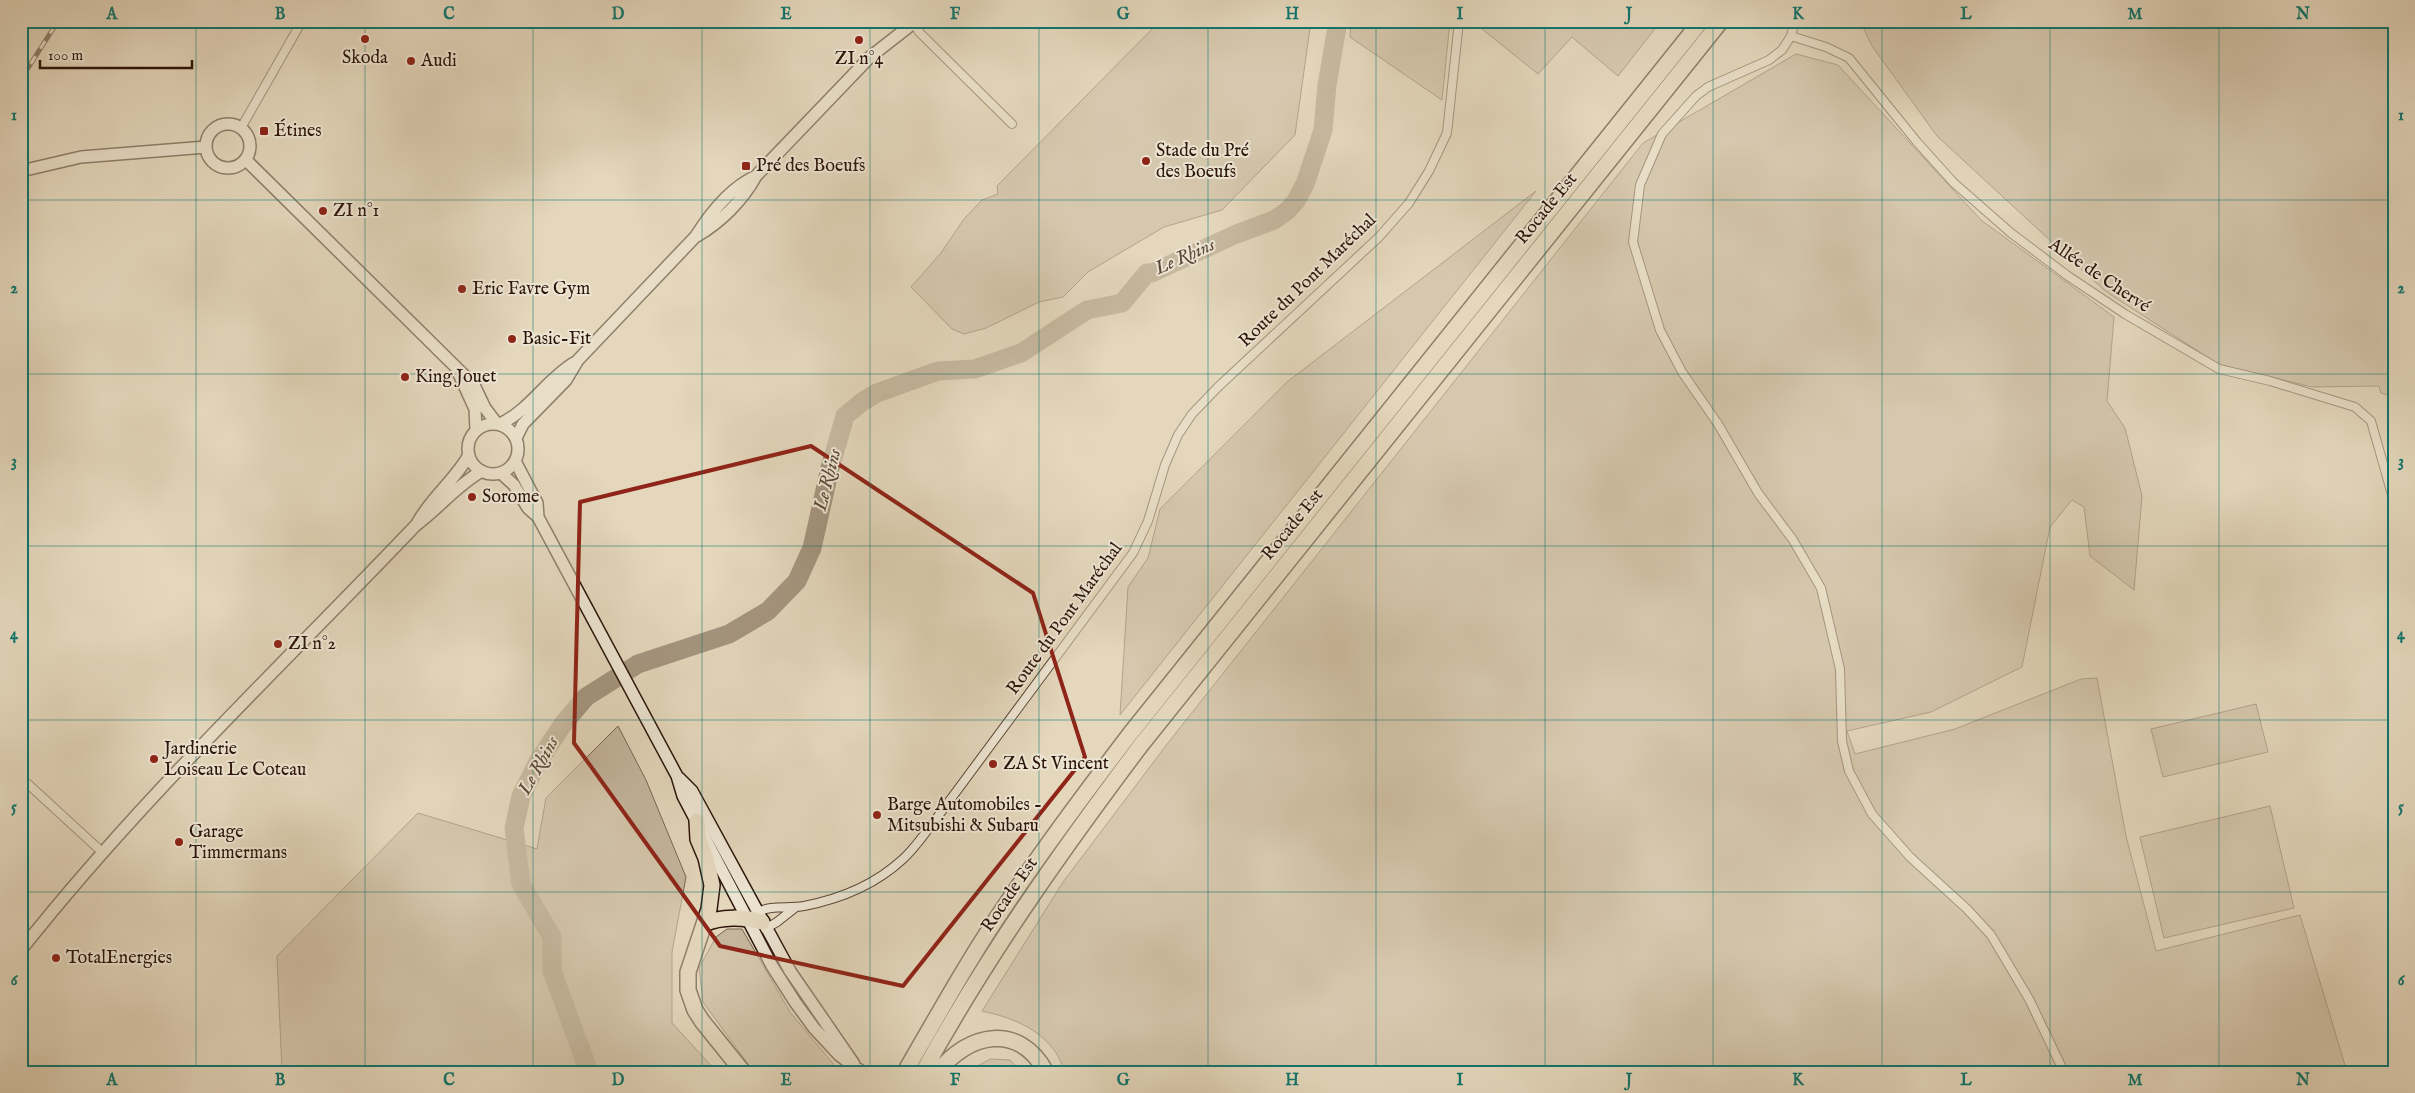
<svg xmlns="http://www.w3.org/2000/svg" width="2415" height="1093" font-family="'IM FELL English',serif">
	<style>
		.green { fill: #c5b69e; stroke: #786554 }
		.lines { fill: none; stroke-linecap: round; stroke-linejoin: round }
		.river { stroke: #a5957f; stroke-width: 19 }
		.street-casing { stroke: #5a4536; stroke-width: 10 }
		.secondary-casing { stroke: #2c140a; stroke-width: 14 }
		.highway-casing { stroke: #2c140a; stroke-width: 18 }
		.street { stroke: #ede5d3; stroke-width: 8 }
		.secondary { stroke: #ede5d3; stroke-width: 11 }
		.highway { stroke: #e4d7bc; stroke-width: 15 }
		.rail-casing { stroke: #2c140a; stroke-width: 5 }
		.rail { stroke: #ede5d3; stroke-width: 3; stroke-dasharray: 9; stroke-linecap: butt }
		.marked { fill: none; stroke: #8f2418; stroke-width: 4; stroke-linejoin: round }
		.grid { fill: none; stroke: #0f766e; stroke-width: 1; stroke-opacity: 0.55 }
		.poi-dot { fill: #8f2418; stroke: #ede5d3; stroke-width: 2 }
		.labels { text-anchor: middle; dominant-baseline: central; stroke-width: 4; stroke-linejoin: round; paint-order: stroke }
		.poi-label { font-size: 18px; fill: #2c140a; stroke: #ede5d3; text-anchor: start }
		.street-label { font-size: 18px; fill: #2c140a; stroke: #ede5d3 }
		.water-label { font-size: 19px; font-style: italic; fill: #5c4839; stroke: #ede5d3 }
		.neatline { fill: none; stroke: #0f766e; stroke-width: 2 }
		.grid-label { font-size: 16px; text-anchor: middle; font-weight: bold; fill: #0f766e }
	</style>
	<rect width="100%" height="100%" fill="#e4d7bc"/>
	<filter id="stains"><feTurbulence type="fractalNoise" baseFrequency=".004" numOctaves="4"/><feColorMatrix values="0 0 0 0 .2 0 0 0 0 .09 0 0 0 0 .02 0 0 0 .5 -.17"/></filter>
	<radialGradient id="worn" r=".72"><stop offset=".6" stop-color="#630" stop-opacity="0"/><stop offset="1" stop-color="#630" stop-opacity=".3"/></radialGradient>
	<!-- green -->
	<path class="green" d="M1160 21H1311L1295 135 1222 210 1164 227 1088 272 1063 297 1039 302 986 328 964 334 952 329 911 287 941 253 964 219 982 200 998 194 997 186Z
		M1351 21H1450L1442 100 1350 37Z
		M1472 21H1661L1618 76 1572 37 1538 74Z
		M1860 21H2394V397L2381 393 2379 386 2312 387 2218 364 2105 291 1937 136 1872 46Z
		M1796 54 1838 65 1981 220 2114 317 2107 401 2125 428 2142 496 2134 590 2090 556 2084 507 2072 500 2050 527 2022 667 1931 712 1847 731 1855 754 1955 729 2081 679 2097 678 2126 836 2156 951 2300 915 2347 1072H1065C1053 1034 1019 1019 982 1011L1063 882 1168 743 1643 143Z
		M1536 191 1120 715 1128 587 1148 558 1160 509 1287 382Z
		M2256 704 2268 752 2163 777 2151 729Z
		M618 726 646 780 686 877 672 952V1023L717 1072H282L277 956 418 813 537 849 546 798Z
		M2270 806 2294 908 2164 938 2140 837Z
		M727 929H742L790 1012 840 1072H754L703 1002 699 968 716 937Z
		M990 1059 1010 1060 1022 1072H967Z"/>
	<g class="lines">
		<!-- river -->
		<path class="river" d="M589 1072 552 971V937L521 884 514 828 521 796 538 762 563 724 586 697 638 664 729 634 768 611 797 581 812 548 830 468 845 416 862 402 877 393 938 371 975 369 1021 353 1087 310 1122 303 1147 273H1152L1234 235 1274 220 1287 211 1296 201 1305 184 1323 130 1327 85 1338 21"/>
		<!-- street casing -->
		<g class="street-casing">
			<path id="street" d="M1795 21 1791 36 1782 50 1769 60 1708 87 1696 96 1662 134 1640 185 1633 242 1660 330 1682 372 1718 424 1758 493 1793 540 1821 588 1840 669 1842 741 1849 771 1872 814 1910 857 1967 909 1991 935 2029 999 2064 1072
				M914 23 919 32 1012 124
				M1791 36 1826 47 1849 58 1917 142 1954 183 2011 233 2068 276 2125 314 2219 369 2270 381 2355 407 2371 421 2394 502
				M241 128 302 21
				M21 782 28 784 102 852
				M756 913C772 904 787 909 804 906 840 899 876 884 903 859 913 850 922 837 930 827L1133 553 1148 521 1165 465 1178 435 1192 414 1218 387 1379 237 1409 203 1429 171 1447 133 1459 21
				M765 929 777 922 796 907"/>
		</g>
		<!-- secondary casing -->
		<g class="secondary-casing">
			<path id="secondary" d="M206 146a22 22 0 1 1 44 0a22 22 0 1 1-44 0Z
				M246 160 474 385 485 408 497 424
				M21 171 81 157 206 147
				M697 236C721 222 743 200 756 176L870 57 916 21
				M459 374 475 409 476 430
				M468 449a25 25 0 1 1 50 0a25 25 0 1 1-50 0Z
				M500 424C530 410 546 380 574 363
				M516 438 523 424 566 380 578 360 696 236C711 212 730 188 756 176
				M515 461 537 503 538 517
				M501 473 514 485 528 508 538 517 677 776 683 796 772 966 795 1002 814 1028 839 1055 862 1072
				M418 522C432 497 455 480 469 455
				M679 778 692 791 790 971 854 1064
				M21 950C141 798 283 665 416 525 439 508 457 485 482 471"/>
		</g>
		<!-- highway casing -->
		<g class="highway-casing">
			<path id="highway" d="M697 821 698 839 706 858 712 885 709 909 688 972V990L695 1010 702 1021 743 1072
				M704 924C721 916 745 917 762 922
				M905 1072C938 1015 970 957 1007 903 1046 845 1088 789 1130 734L1701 21
				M923 1072C987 956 1062 850 1141 745L1721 21
				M938 1072C968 1033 1019 1022 1046 1072"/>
		</g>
		<!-- street -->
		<use href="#street" class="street"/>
		<!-- secondary -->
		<use href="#secondary" class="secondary"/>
		<!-- highway -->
		<use href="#highway" class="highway"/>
		<!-- rail casing -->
		<g class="rail-casing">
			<path id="rail" d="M21 79 58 21"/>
		</g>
		<!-- rail -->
		<use href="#rail" class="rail"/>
	</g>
	<!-- marked area -->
	<path d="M0 0H2415V1093H0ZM811 446 1033 593 1085 757 903 986 720 946 574 743 580 502Z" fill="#e4d7bc" fill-opacity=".55" fill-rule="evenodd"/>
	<path class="marked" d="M811 446 1033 593 1085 757 903 986 720 946 574 743 580 502Z"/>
	<!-- grid -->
	<path class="grid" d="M196 21V1072M365 21V1072M533 21V1072M702 21V1072M870 21V1072M1039 21V1072M1208 21V1072M1376 21V1072M1545 21V1072M1713 21V1072M1882 21V1072M2050 21V1072M2219 21V1072M21 200H2394M21 374H2394M21 546H2394M21 720H2394M21 892H2394"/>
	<!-- markers -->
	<g class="poi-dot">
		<circle cx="365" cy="39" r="5"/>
		<circle cx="859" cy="40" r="5"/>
		<circle cx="411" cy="61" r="5"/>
		<rect x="259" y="126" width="10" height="10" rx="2.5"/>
		<circle cx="1146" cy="161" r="5"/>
		<rect x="741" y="161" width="10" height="10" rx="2.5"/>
		<circle cx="323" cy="211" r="5"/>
		<circle cx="462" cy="289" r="5"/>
		<circle cx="512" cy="339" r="5"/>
		<circle cx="405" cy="377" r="5"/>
		<circle cx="472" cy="497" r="5"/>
		<circle cx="278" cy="644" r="5"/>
		<circle cx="154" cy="759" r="5"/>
		<circle cx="993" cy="764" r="5"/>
		<circle cx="877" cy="815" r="5"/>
		<circle cx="179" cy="842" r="5"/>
		<circle cx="56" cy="958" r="5"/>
	</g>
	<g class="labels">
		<!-- poi labels -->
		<g class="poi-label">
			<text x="365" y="58" text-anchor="middle">Skoda</text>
			<text x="859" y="59" text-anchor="middle">ZI n°4</text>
			<text x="421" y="61">Audi</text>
			<text x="274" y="131">Étines</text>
			<text x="1156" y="151">Stade du Pré<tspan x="1156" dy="21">des Boeufs</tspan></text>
			<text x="756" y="166">Pré des Boeufs</text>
			<text x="333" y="211">ZI n°1</text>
			<text x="472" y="289">Eric Favre Gym</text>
			<text x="522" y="339">Basic-Fit</text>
			<text x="415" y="377">King Jouet</text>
			<text x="482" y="497">Sorome</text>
			<text x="288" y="644">ZI n°2</text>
			<text x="164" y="749">Jardinerie<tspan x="164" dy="21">Loiseau Le Coteau</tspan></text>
			<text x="1003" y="764">ZA St Vincent</text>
			<text x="887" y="805">Barge Automobiles -<tspan x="887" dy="21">Mitsubishi &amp; Subaru</tspan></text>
			<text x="189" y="832">Garage<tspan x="189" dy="21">Timmermans</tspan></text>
			<text x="66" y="958">TotalEnergies</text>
		</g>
		<!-- street labels -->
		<g class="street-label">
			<text transform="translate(1547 209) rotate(-51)">Rocade Est</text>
			<text transform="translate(2099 276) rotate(34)">Allée de Chervé</text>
			<text transform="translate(1308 281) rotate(-44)">Route du Pont Maréchal</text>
			<text transform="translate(1293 525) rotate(-51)">Rocade Est</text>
			<text transform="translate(1065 619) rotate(-54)">Route du Pont Maréchal</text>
			<text transform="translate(1010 895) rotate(-56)">Rocade Est</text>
		</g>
		<!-- water labels -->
		<g class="water-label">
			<text transform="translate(1185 257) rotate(-24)">Le Rhins</text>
			<text transform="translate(828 480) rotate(-76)">Le Rhins</text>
			<text transform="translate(539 766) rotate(-61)">Le Rhins</text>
		</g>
	</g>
	<!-- margin -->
	<rect width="2415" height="1093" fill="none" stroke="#e4d7bc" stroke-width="55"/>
	<!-- scale -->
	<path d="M40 60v8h152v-8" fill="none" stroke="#2c140a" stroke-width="2.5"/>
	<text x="48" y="60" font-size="15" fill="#2c140a" stroke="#ede5d3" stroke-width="4" paint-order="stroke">100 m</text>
	<rect x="28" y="28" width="2360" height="1038" class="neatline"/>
	<g class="grid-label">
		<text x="112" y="19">A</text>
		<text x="280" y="19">B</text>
		<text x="449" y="19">C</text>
		<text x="618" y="19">D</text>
		<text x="786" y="19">E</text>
		<text x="955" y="19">F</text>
		<text x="1123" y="19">G</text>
		<text x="1292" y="19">H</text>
		<text x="1460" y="19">I</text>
		<text x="1629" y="19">J</text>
		<text x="1798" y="19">K</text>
		<text x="1966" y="19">L</text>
		<text x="2135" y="19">M</text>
		<text x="2303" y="19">N</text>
		<text x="14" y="120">1</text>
		<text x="2401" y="120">1</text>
		<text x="14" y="293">2</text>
		<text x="2401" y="293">2</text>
		<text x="14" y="466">3</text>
		<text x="2401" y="466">3</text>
		<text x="14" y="639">4</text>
		<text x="2401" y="639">4</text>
		<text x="14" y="812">5</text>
		<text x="2401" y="812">5</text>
		<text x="14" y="985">6</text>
		<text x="2401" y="985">6</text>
		<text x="112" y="1085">A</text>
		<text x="280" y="1085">B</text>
		<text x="449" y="1085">C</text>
		<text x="618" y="1085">D</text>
		<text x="786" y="1085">E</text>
		<text x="955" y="1085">F</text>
		<text x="1123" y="1085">G</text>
		<text x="1292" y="1085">H</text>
		<text x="1460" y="1085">I</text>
		<text x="1629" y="1085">J</text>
		<text x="1798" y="1085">K</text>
		<text x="1966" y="1085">L</text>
		<text x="2135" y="1085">M</text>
		<text x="2303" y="1085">N</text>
	</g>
	<rect width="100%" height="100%" filter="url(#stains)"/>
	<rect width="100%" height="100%" fill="url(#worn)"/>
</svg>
